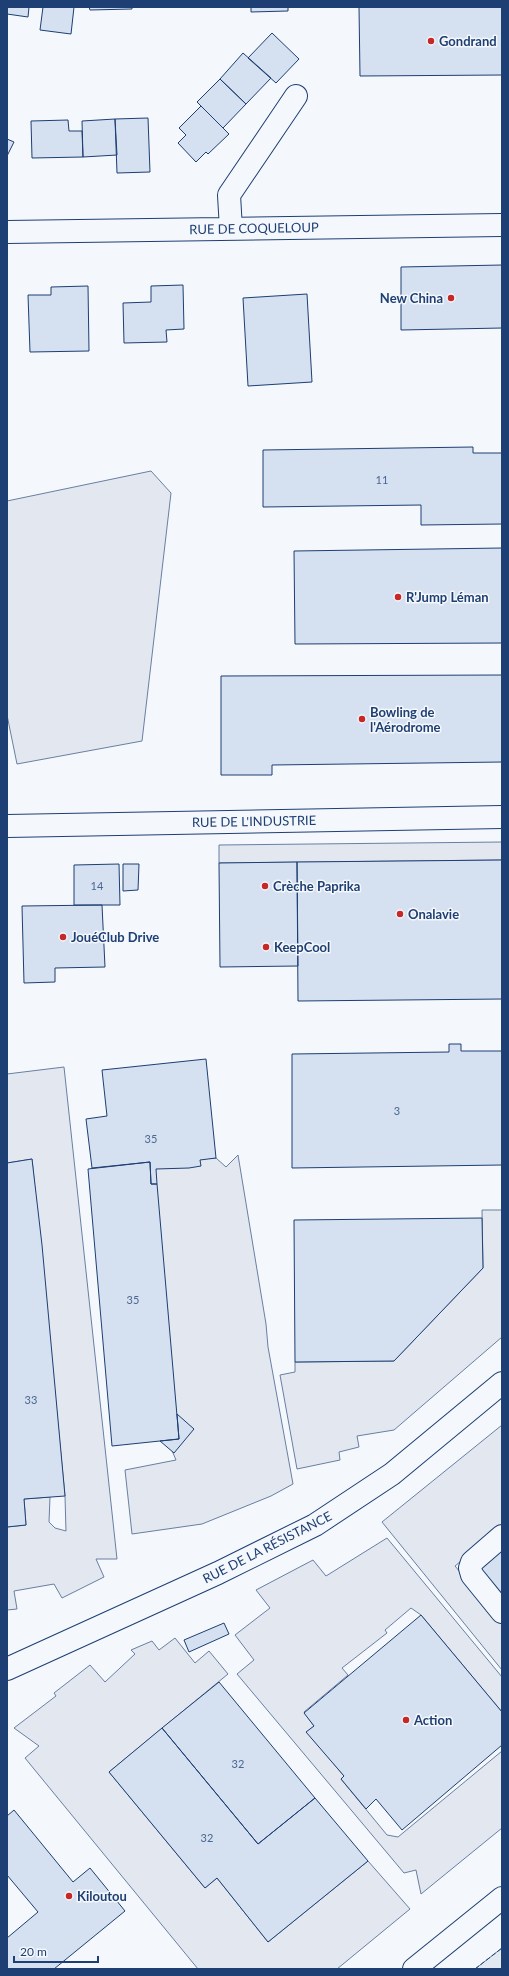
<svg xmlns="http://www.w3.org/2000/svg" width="509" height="1976" font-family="Lato,sans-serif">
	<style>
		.green { fill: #e3e9f0; stroke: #687fa3 }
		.parking { fill: #e3e8f0; stroke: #687fa3 }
		.building { fill: #d5e0f0; stroke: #1d3f73 }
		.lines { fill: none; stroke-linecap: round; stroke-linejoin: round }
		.minor-casing { stroke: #1d3f73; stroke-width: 24 }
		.major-casing { stroke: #1d3f73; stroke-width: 24 }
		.minor { stroke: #f4f7fb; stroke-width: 22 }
		.major { stroke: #f4f7fb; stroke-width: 22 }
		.fence { stroke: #1d3f73; stroke-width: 1; stroke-dasharray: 5 2; stroke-linecap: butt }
		.poi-dot { fill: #c62828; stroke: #f4f7fb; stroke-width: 1.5 }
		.labels { text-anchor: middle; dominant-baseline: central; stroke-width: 3; stroke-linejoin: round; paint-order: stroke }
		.number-label { font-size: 11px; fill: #4b6792 }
		.poi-label { font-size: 13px; font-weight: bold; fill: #1d3f73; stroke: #f4f7fb; text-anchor: start }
		.street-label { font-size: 13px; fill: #1d3f73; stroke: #f4f7fb }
	</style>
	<rect width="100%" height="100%" fill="#f4f7fb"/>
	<!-- green -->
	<path class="green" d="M502 1948V1969H475Z"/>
	<!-- parking -->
	<path class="parking" d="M151 471 171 493 142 741 17 764 7 715V501Z
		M502 842V860L219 863V845Z
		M64 1067 117 1559H96L104 1577 62 1598 54 1584 14 1591 17 1609 7 1610V1527L26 1525 24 1499 50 1497 49 1522 55 1528 66 1531 65 1496 32 1159 7 1163V1074Z
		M238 1155 266 1324 268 1347 293 1484 271 1496 202 1524 132 1534 125 1470 176 1460 168 1441 179 1439 150 1162 216 1158 226 1167Z
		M482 1210H502V1337L394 1430 357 1436 359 1447 339 1452 340 1460 297 1469 280 1375 295 1372V1362L394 1361 483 1268Z
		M502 1425V1527L455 1566 502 1622V1670L382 1522Z
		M387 1538 502 1677V1712L421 1615 411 1608 385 1630 387 1633 342 1668 348 1675 304 1712 314 1726 307 1732 344 1776 341 1779 387 1835 398 1837 502 1751V1828L421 1894 416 1870 404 1873 237 1674 254 1660 235 1635 270 1608 256 1590 313 1560 326 1576Z
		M175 1638 195 1663 209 1651 228 1674 109 1772 205 1888 217 1878 268 1942 368 1861 410 1909 337 1969H198L25 1758 39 1746 14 1728 56 1696 54 1693 90 1665 105 1682 135 1654 131 1650 152 1641 159 1650Z"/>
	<!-- building -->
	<path class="building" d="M7 7H29L28 17 7 14Z
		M43 7H74L71 34 40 30Z
		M89 7H132V9L90 10Z
		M251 7H288V11L251 12Z
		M359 7H502V75L360 76Z
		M272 33 299 59 276 83 248 58Z
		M243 53 271 78 246 104 220 79Z
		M220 79 246 104 223 128 197 102Z
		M201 106 229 134 208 154 206 152 196 162 178 143 186 135 179 128Z
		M148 118 150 172 117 173 115 119Z
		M115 119 117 155 83 157 82 121Z
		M68 120 69 131H82L83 157 32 158 31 121Z
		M7 139 14 142 7 156Z
		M502 265V328L401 330V267Z
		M183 285 184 329 166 330 167 342 124 343 123 303 151 302V286Z
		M88 286 89 351 30 352 28 295H51V287Z
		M307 294 312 382 248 386 243 298Z
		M473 447V453H502V524L421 525V505L263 507V450Z
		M502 548V643L295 644 294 551Z
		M502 675V762L272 765V775H221V676Z
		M502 860V999L298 1001 297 862Z
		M297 862 298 966 220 967 219 863Z
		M119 864 120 905H74V865Z
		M123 864H139L138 890 123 891Z
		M102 905 105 967 55 968V982L24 983 22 906Z
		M449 1044H461V1051H502V1165L292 1168V1054L449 1052Z
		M206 1059 216 1158 200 1160 201 1166 189 1168 156 1169 157 1184H151L150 1162 92 1168 86 1119 107 1116 102 1070Z
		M32 1159 42 1245 65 1496 24 1499 26 1525 7 1527V1163Z
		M150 1162 151 1184H157L179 1439 112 1446 88 1169Z
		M482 1218 483 1268 394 1361 295 1362 294 1220Z
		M177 1414 194 1429 174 1453 160 1441 179 1439Z
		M502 1544V1601L474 1567Z
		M421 1615 502 1712V1745L402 1830 376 1799 366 1809 341 1779 344 1776 306 1732 314 1726 304 1713Z
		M224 1623 229 1634 189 1652 184 1640Z
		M219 1682 315 1798 258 1844 162 1728Z
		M162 1728 258 1844 315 1798 368 1861 268 1942 217 1878 205 1888 109 1772Z
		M14 1810 73 1882 90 1868 125 1911 54 1969H7V1938L38 1912 7 1875V1816Z"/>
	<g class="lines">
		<!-- minor casing -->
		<g class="minor-casing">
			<path id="minor" d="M231 229 229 195 296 96
				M7 232 502 225
				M7 826 502 817
				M502 1536 472 1562 470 1568 472 1575 502 1612
				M7 1669 218 1573 315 1525 392 1474 502 1383"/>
		</g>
		<!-- major casing -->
		<g class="major-casing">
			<path id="major" d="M414 1969 502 1898"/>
		</g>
		<!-- minor -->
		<use href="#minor" class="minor"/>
		<!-- major -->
		<use href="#major" class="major"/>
		<!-- fence -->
		<path class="fence" d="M475 1969 502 1948"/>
	</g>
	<!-- markers -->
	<g class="poi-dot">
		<circle cx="431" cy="41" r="4"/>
		<circle cx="451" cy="298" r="4"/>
		<circle cx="398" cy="597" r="4"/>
		<circle cx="362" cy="719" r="4"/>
		<circle cx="265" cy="886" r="4"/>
		<circle cx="400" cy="914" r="4"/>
		<circle cx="63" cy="937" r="4"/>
		<circle cx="266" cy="947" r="4"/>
		<circle cx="406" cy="1720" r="4"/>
		<circle cx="69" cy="1896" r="4"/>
	</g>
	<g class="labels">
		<!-- number labels -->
		<g class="number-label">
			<text x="382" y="479">11</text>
			<text x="97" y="885">14</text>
			<text x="397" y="1110">3</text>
			<text x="151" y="1138">35</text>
			<text x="133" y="1299">35</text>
			<text x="31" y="1399">33</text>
			<text x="238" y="1763">32</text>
			<text x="207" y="1837">32</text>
		</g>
		<!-- poi labels -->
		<g class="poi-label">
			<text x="439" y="41">Gondrand</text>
			<text x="443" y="298" text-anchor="end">New China</text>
			<text x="406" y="597">R'Jump Léman</text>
			<text x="370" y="712">Bowling de<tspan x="370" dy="15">l'Aérodrome</tspan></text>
			<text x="273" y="886">Crèche Paprika</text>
			<text x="408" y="914">Onalavie</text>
			<text x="71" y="937">JouéClub Drive</text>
			<text x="274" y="947">KeepCool</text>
			<text x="414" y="1720">Action</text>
			<text x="77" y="1896">Kiloutou</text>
		</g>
		<!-- street labels -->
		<g class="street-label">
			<text transform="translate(254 228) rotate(-1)">RUE DE COQUELOUP</text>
			<text transform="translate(254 821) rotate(-1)">RUE DE L'INDUSTRIE</text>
			<text transform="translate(267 1547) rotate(-27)">RUE DE LA RÉSISTANCE</text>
		</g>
	</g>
	<!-- border -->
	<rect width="509" height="1976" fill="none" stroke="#1d3f73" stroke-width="16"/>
	<!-- scale -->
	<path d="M14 1956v6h84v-6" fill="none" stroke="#1d3f73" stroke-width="2"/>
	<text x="20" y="1956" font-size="12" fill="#1d3f73" stroke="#f4f7fb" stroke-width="3" paint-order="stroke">20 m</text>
</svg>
